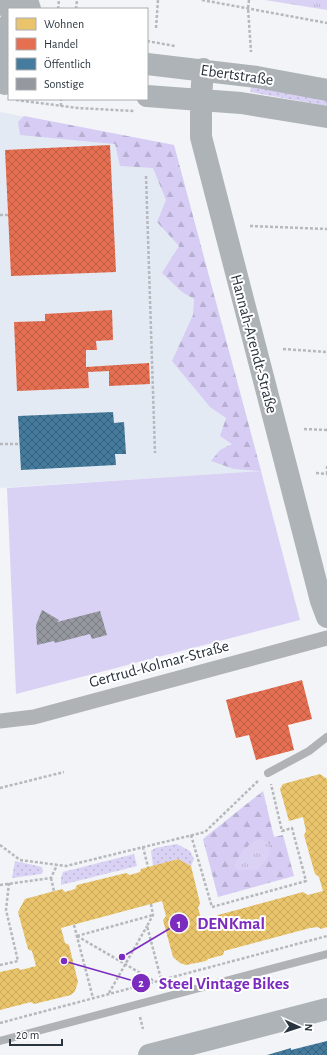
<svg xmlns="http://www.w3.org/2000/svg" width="327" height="1055" font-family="'Alegreya Sans',sans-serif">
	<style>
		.built { fill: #e3eaf4 }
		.grass { fill: url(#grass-dots) }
		.forest { fill: url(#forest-firs) }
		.park { fill: url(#park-tufts) }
		.garden { fill: #dad2f4 }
		.homes { fill: url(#homes-cross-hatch) }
		.shops { fill: url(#shops-cross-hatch) }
		.public { fill: url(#public-cross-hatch) }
		.building { fill: url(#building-cross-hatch) }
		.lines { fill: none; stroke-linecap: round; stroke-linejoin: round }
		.path { stroke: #b6b8bc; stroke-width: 2.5; stroke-dasharray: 3 2; stroke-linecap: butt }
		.lane { stroke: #afb3b6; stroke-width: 8 }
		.street { stroke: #afb3b6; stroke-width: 15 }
		.secondary { stroke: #adb3b6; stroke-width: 22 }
		.labels { text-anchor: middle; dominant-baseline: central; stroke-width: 4; stroke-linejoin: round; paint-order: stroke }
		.street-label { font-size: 16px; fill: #2a343f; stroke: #fff }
		.leader { fill: none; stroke: #7b2cbf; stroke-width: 1.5 }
		.callout-dot { fill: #7b2cbf; stroke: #fff; stroke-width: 1.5 }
		.mark-label { font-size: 12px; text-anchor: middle; font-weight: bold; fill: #fff }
		.callout-label { font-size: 17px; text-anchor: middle; font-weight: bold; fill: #7b2cbf; stroke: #fff; stroke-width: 4; stroke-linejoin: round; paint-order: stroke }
	</style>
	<defs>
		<pattern id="grass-dots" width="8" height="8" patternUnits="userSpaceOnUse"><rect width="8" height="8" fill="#dad2f4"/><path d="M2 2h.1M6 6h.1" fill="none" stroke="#bbb5d2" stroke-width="1.8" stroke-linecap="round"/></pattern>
		<pattern id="forest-firs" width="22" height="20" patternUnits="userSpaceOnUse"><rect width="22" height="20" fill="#d6ccf4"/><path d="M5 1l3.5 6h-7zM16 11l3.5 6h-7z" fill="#b8b0d2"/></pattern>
		<pattern id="park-tufts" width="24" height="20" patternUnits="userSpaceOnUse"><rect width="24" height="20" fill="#dad2f4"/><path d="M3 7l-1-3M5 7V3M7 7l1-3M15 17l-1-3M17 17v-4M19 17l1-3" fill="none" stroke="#bbb5d2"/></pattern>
		<pattern id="homes-cross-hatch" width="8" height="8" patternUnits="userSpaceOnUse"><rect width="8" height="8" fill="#e9c46a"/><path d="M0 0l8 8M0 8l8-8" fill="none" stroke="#c8a95d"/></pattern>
		<pattern id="shops-cross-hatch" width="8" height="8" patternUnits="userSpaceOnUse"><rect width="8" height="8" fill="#e76f51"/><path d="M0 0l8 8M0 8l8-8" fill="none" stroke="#bb5c45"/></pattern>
		<pattern id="public-cross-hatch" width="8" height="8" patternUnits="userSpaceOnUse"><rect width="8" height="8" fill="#457b9d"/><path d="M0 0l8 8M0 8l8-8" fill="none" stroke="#37607a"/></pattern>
		<pattern id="building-cross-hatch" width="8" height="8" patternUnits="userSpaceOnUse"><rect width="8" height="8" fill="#9698a0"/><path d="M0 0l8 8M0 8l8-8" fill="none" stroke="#7b7d84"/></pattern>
	</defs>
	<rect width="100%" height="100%" fill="#f2f4f7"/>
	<!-- built -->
	<path class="built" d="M0 112 174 145 261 471 0 488Z"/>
	<!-- grass -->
	<path class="grass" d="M252 84 327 98V106L250 92Z
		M177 844 190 851 194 859 191 866 178 859 153 866 151 851 155 848Z
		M134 854 137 866 61 885V878L63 872Z
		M15 861 42 867 43 872 41 874 12 878Z"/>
	<!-- forest -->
	<path class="forest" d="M24 116 174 145 261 471 234 469 211 461 220 450 232 444 220 436 226 418 210 407 172 361 193 315 194 299 182 292 162 273 179 246 157 222 166 200 153 168 120 166 115 144 20 135 18 122Z
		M263 791 274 837 283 835 294 876 218 897 203 839Z"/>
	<!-- park -->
	<path class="park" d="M265 0H327V10Z
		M261 839 271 844 268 858 257 870H238L234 866C240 853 247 843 261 839Z"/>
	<!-- garden -->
	<path class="garden" d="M261 471 300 620 16 694 7 488Z"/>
	<!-- homes -->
	<path class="homes" d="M320 774 327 779V927L321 929 318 927 310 928 224 951 223 955 208 959 206 961 186 965 180 963 173 957 163 920 166 916 162 901 61 928 65 943 69 945 78 982 75 991 71 995 34 1004 31 1002 0 1010V972L18 968 21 970 36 966 32 951 28 949 18 912 25 899 62 889 65 892 75 889 77 885 126 873 130 875 140 872 141 869 178 859 191 866 200 903 198 908 202 922 215 919 218 915 303 892 308 895 323 891 319 877 315 874 304 835 306 831 303 817 289 821 280 789 283 784Z"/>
	<!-- shops -->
	<path class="shops" d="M110 145 116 272 11 276 5 150Z
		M112 310 113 340 96 341 97 350H86V367L149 363 150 384 109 386V371L88 372 89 388 17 391 14 322 45 321V314Z
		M302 680 312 719 288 725 294 750 256 760 249 735 236 738 226 700Z"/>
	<!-- public -->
	<path class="public" d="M113 412 114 423 124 422 126 454H115L116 465 21 470 18 416Z
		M327 1041V1055H267L291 1048V1050Z"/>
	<!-- building -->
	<path class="building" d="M42 610 59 620 57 622 100 611 107 635 92 639 90 634 55 643 54 641 37 645 36 625Z"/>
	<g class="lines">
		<!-- path -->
		<path class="path" d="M202 0 327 23
			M249 0 248 8 251 52
			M58 9 59 0
			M76 9 77 0
			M156 28 158 0
			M147 41 175 46
			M16 100 78 108 134 111
			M61 106V99
			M146 176 155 453
			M0 215H8
			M250 226 327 229
			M283 349 327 352
			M304 429 327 430
			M0 444H19
			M316 473 327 474
			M327 474V466
			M0 788 64 772
			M191 835 212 907 306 881 292 828 282 831 271 784
			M0 845 20 860 66 866 205 832 259 780
			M143 847 148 867
			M51 878 54 891
			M0 885 51 878 57 865
			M151 904 153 915 147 926 161 979
			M74 925 93 998
			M77 936 154 981
			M77 936 153 915
			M0 965 18 961 6 910 9 883
			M109 993 147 926
			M140 1017 143 1029
			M0 1023 327 936"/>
		<!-- lane -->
		<path class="lane" d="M268 773 309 751 327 737
			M0 1041 327 954"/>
		<!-- street -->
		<path class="street" d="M0 721 34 717 327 638"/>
		<!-- secondary -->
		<path class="secondary" d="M27 0 30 9
			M9 9 10 0
			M147 64 257 77 327 90
			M203 69 201 99V137L321 601 327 617
			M5 84 9 24
			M147 96 241 103 327 117
			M149 1055 327 1009"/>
	</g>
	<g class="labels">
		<!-- street labels -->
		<g class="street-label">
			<text transform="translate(237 75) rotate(8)">Ebertstraße</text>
			<text transform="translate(254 344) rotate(75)">Hannah-Arendt-Straße</text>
			<text transform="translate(159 664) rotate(-15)">Gertrud-Kolmar-Straße</text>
		</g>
	</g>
	<!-- callouts -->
	<path class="leader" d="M122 957L179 923M64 961L141 983"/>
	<g class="callout-dot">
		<circle cx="122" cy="957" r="4"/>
		<circle cx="64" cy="961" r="4"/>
		<circle cx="179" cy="923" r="10"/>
		<circle cx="141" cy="983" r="10"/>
	</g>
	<g class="mark-label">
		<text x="179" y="928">1</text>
		<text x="141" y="987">2</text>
	</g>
	<g class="callout-label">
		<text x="231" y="929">DENKmal</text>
		<text x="224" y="989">Steel Vintage Bikes</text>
	</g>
	<!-- legend -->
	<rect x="8" y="8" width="140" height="92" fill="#ffffff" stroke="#aaaeb2"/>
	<rect x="16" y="18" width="20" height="12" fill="#e9c46a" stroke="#aaaeb2"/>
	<text x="44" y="28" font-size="12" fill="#2a343f">Wohnen</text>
	<rect x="16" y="38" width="20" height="12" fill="#e76f51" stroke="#aaaeb2"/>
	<text x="44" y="48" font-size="12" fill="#2a343f">Handel</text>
	<rect x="16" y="58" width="20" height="12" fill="#457b9d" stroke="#aaaeb2"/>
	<text x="44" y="68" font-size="12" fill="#2a343f">Öffentlich</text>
	<rect x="16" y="78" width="20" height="12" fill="#9698a0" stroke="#aaaeb2"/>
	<text x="44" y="88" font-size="12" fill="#2a343f">Sonstige</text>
	<!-- north arrow -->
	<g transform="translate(299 1027) rotate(93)" stroke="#ffffff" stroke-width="3" paint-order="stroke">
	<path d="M0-3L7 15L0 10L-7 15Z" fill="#2a343f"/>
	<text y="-6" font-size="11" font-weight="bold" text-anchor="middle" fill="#2a343f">N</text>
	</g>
	<!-- scale -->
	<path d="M10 1039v6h52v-6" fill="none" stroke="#2a343f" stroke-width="2"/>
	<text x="16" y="1039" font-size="12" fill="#2a343f" stroke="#ffffff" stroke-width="3" paint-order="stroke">20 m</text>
</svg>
